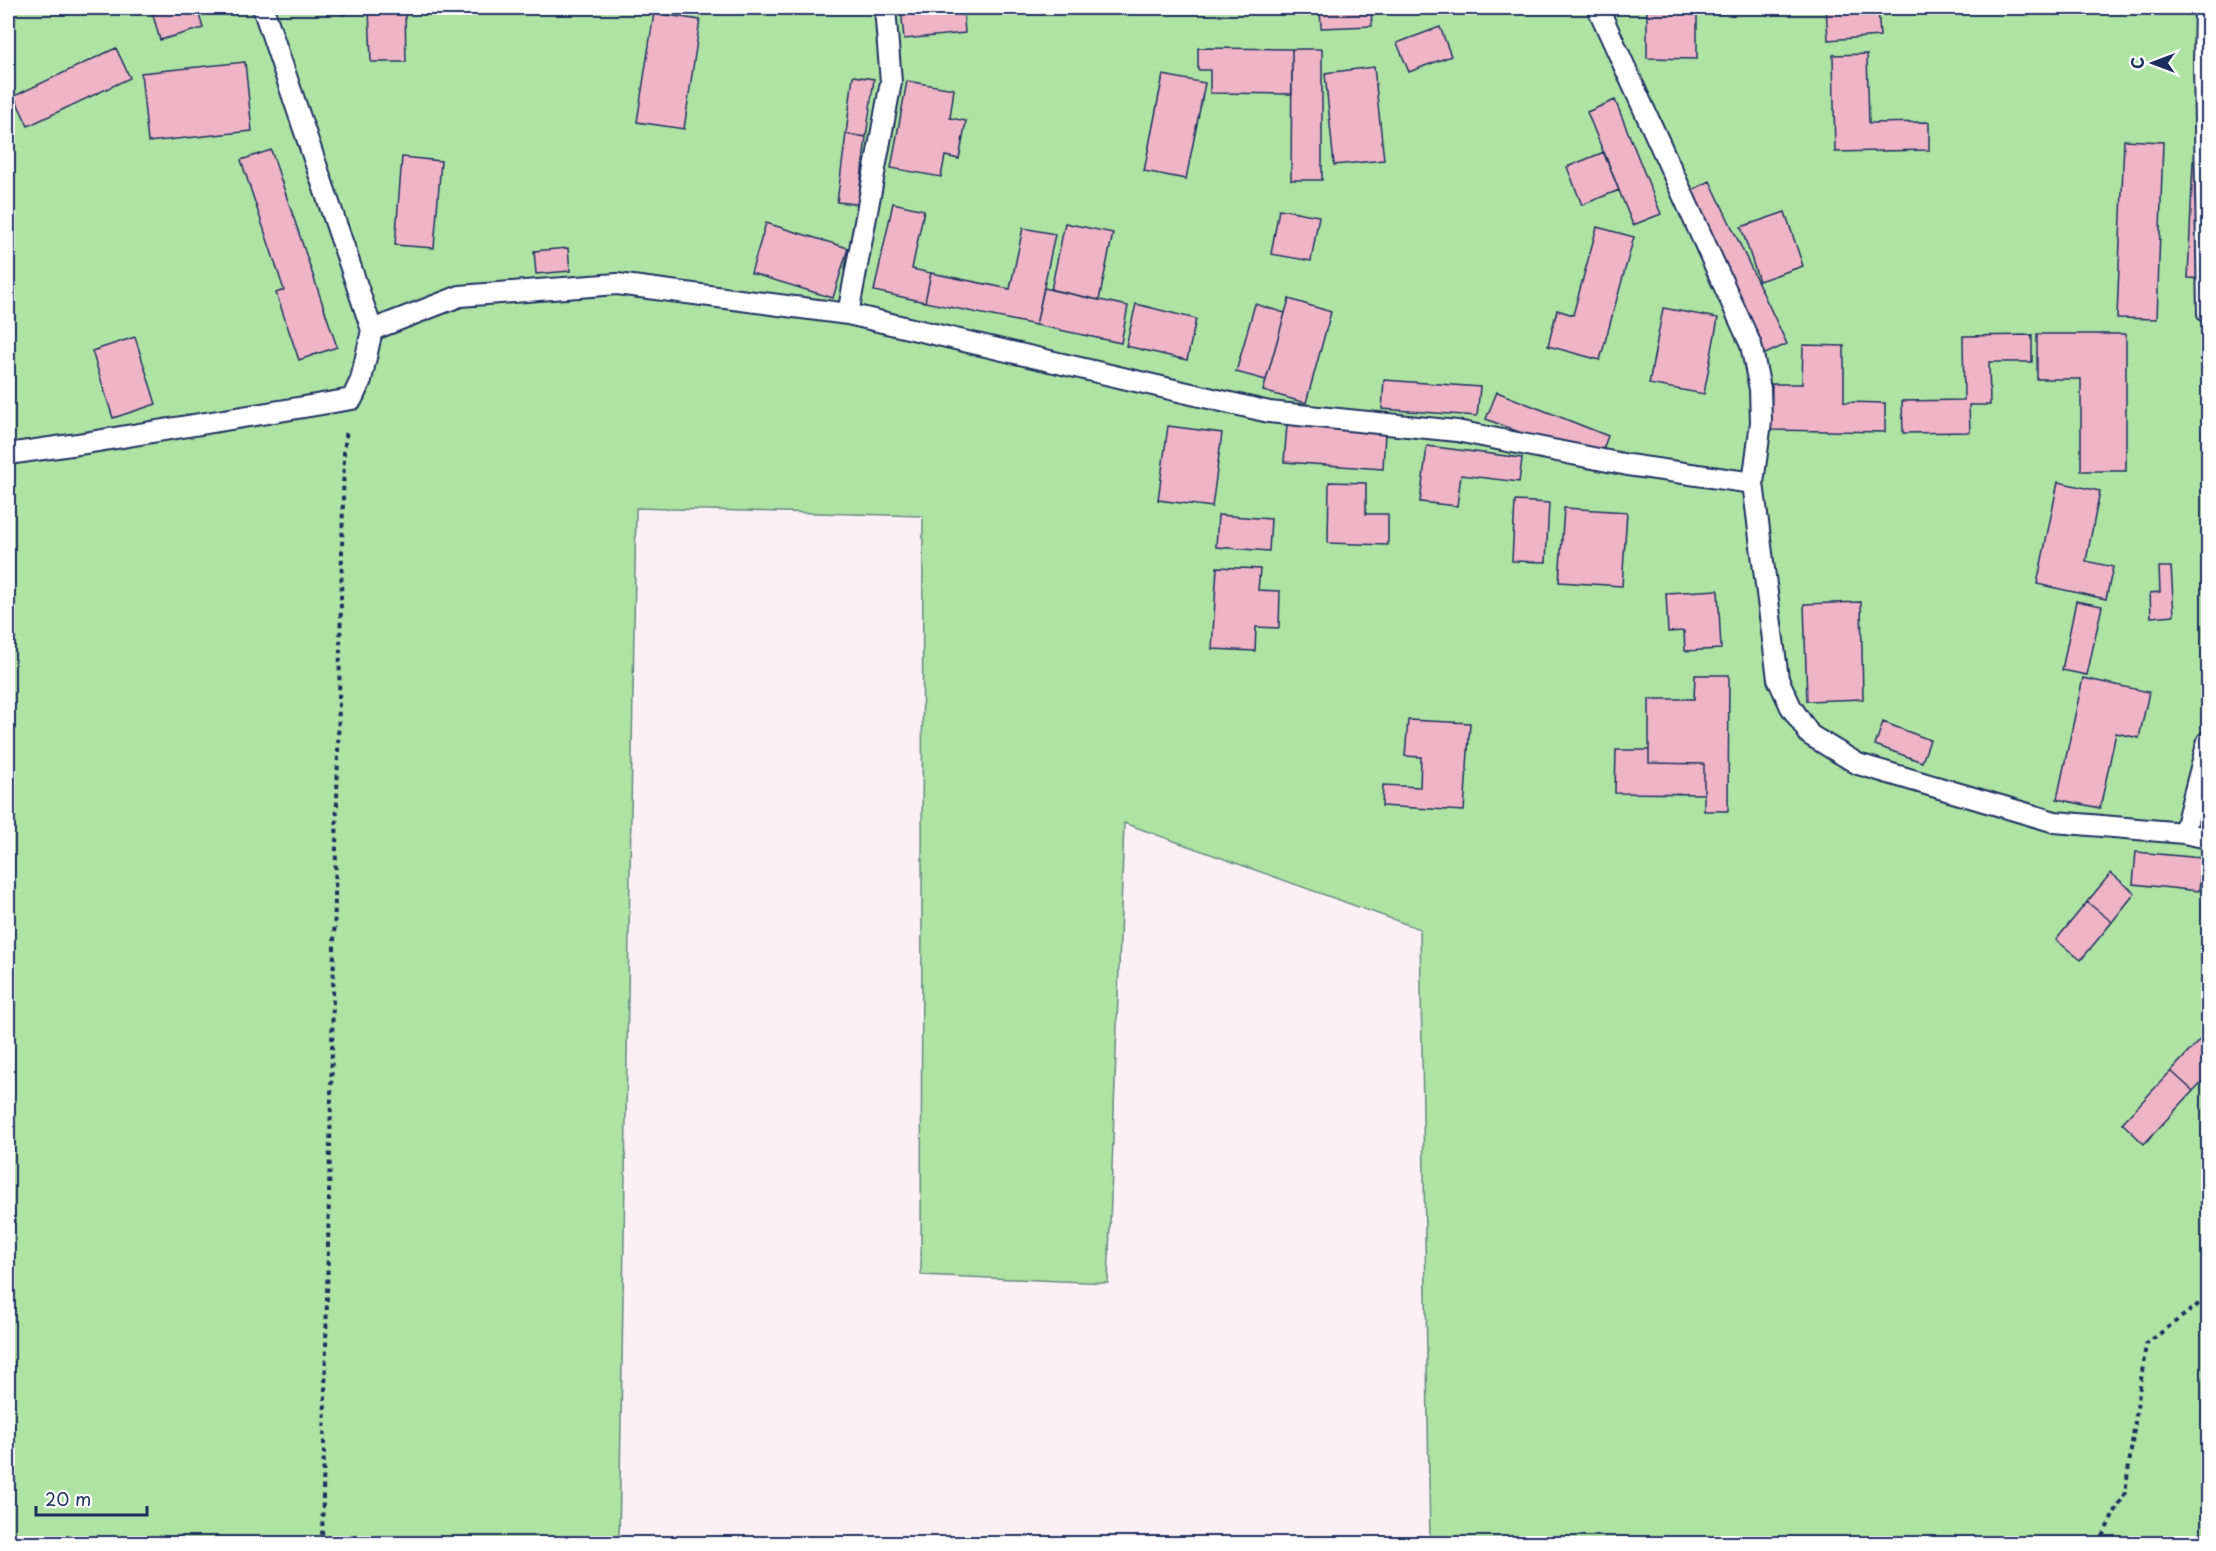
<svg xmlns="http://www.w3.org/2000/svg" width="2216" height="1551" font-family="'Playpen Sans',sans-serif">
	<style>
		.green { fill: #afe3a4; stroke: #658981; stroke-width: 1.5 }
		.building { fill: #efb5c6; stroke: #1b2f5e; stroke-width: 1.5 }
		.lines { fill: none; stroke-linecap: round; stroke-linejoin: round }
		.service-casing { stroke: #1b2f5e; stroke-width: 24 }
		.path { stroke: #1b2f5e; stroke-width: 4; stroke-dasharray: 4.5 4.5; stroke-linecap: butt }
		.service { stroke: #fff; stroke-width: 20 }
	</style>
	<rect width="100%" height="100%" fill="#fcf0f4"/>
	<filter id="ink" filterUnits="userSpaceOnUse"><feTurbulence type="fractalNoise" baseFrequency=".0167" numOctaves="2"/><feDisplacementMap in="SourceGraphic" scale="12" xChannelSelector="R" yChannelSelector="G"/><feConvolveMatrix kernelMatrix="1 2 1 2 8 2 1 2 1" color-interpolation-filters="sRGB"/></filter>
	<g filter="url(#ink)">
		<!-- green -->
		<path class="green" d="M8 8H2208V1543H1430L1420 929 1124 823 1108 1283 921 1275 923 516 636 508 619 1543 8 1544Z"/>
		<!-- building -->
		<path class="building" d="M151 8H197L203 28 160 40Z
			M340 8H363V9L342 15Z
			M369 8H405L406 62H371Z
			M901 8H963L965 33 904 39Z
			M1320 8H1371L1372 26 1321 28Z
			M1647 8H1697V59L1647 58Z
			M1826 8H1878L1880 36 1828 40Z
			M654 13 700 20 684 129 637 122Z
			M1440 27 1451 56 1409 72 1397 43Z
			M116 48 130 78 28 126 14 96Z
			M1198 48 1292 49V94L1210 93V70H1198Z
			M1292 49H1322V180H1291Z
			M1867 54 1869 123 1929 122V150L1835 152 1833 55Z
			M245 62 252 131 148 142 141 73Z
			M1374 67 1384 160 1334 165 1325 73Z
			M1163 75 1205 83 1186 179 1144 171Z
			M853 76 874 79 866 137 846 134Z
			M907 81 954 89 950 118 966 121 959 159 945 156 941 177 891 168Z
			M1615 100 1661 214 1633 225 1587 112Z
			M846 134 866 137 858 204 837 202Z
			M2124 140 2163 142 2157 319 2117 318Z
			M271 150 337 347 299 360 276 293 284 290 241 160Z
			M1604 152 1619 190 1582 205 1567 167Z
			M402 157 441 161 434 248 395 245Z
			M2193 161 2208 162V279L2188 278Z
			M1710 181 1787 344 1763 355 1686 193Z
			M893 203 924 210 912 269 931 273 925 302 874 291Z
			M1279 209 1319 216 1311 261 1271 254Z
			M1785 212 1803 266 1759 281 1741 227Z
			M766 223 848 248 833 298 751 273Z
			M1065 223 1113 233 1099 300 1051 290Z
			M1597 227 1634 237 1600 360 1548 346 1557 310 1573 315Z
			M1023 228 1055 234 1036 325 925 302 931 273 1010 289Z
			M568 248 570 271 536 274 534 251Z
			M1044 288 1128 306 1121 343 1036 325Z
			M1289 299 1331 312 1306 403 1263 391Z
			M1136 304 1196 319 1187 360 1126 346Z
			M1255 304 1285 313 1266 380 1236 372Z
			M1663 308 1718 318 1704 394 1649 384Z
			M2037 334H2126V471H2081V379H2037Z
			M2032 335V362H1989L1990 405H1969L1970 432 1903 433 1902 401 1964 400 1963 336Z
			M135 337 156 404 113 418 92 351Z
			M1803 345 1844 346V402L1885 403V432L1771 430 1772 384H1802Z
			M1384 380 1480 387 1477 416 1382 409Z
			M1497 392 1608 436 1598 463 1486 419Z
			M1287 425 1385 433 1383 469 1284 462Z
			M1168 426 1222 433 1212 507 1158 500Z
			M1427 446 1522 458 1519 482 1461 475 1457 506 1420 502Z
			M1329 482 1366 483V514H1388V545L1328 543Z
			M2058 482 2100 491 2086 561 2113 567 2106 599 2037 584Z
			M1515 501 1549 503 1546 562 1512 561Z
			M1564 508 1627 512 1622 586 1559 582Z
			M1218 515 1271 519 1269 551 1216 547Z
			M1217 567 1260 569 1258 590 1280 591 1279 628 1256 627 1255 651 1212 649Z
			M2159 567H2171L2174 615 2151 617 2150 593 2160 592Z
			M1718 590 1721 649 1685 651 1684 631 1668 632 1666 593Z
			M2076 601 2102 606 2087 675 2062 670Z
			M1861 602 1863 699 1807 701 1804 604Z
			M1695 675H1729L1728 811H1704V764L1649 763V699H1694Z
			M2083 678 2149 692 2139 738 2116 733 2100 808 2057 799Z
			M1408 720 1470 723 1464 811 1382 806 1383 785 1420 787 1421 757 1405 756Z
			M1883 722 1930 740 1922 762 1875 745Z
			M1616 750H1649V763L1704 764V794L1615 793Z
			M2201 784 2208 786V815L2195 812Z
			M2136 852 2202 858 2199 891 2133 884Z
			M2111 873 2135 893 2112 922 2087 902Z
			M2087 902 2112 922 2081 960 2056 940Z
			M2208 1031V1075L2193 1091 2171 1071Z
			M2171 1071 2193 1091 2144 1144 2122 1123Z"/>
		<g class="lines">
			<!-- service casing -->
			<g class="service-casing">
				<path id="service" d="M263 8 372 330 460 296 617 284 848 314
					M885 8 891 82 848 314 1269 412 1457 431 1628 465 1753 483
					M1598 8 1751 345 1760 389 1761 422 1753 483 1778 679 1791 707 1810 735 1858 764 2055 822 2184 833 2208 838
					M2205 8 2204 63 2208 313
					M8 454 85 443 352 399 361 380 372 330
					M2184 833 2208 741"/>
			</g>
			<!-- path -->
			<path class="path" d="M322 1544 344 451 347 429
				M2098 1544 2125 1493 2146 1344 2208 1297"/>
			<!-- service -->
			<use href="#service" class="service"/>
		</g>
	</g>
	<!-- margin -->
	<rect width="2216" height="1551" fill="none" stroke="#fff" stroke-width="30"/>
	<rect x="15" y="15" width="2186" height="1521" fill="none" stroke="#1b2f5e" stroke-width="2" filter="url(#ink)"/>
	<!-- north arrow -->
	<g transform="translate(2153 63) rotate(270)" stroke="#ffffff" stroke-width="4.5" paint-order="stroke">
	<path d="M0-4.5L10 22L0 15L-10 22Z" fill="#1b2f5e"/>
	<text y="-9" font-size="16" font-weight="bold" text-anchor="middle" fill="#1b2f5e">С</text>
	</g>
	<!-- scale -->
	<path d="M36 1506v9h111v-9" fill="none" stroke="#1b2f5e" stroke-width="3"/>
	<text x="45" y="1506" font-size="18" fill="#1b2f5e" stroke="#ffffff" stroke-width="4.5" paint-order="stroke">20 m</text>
</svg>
